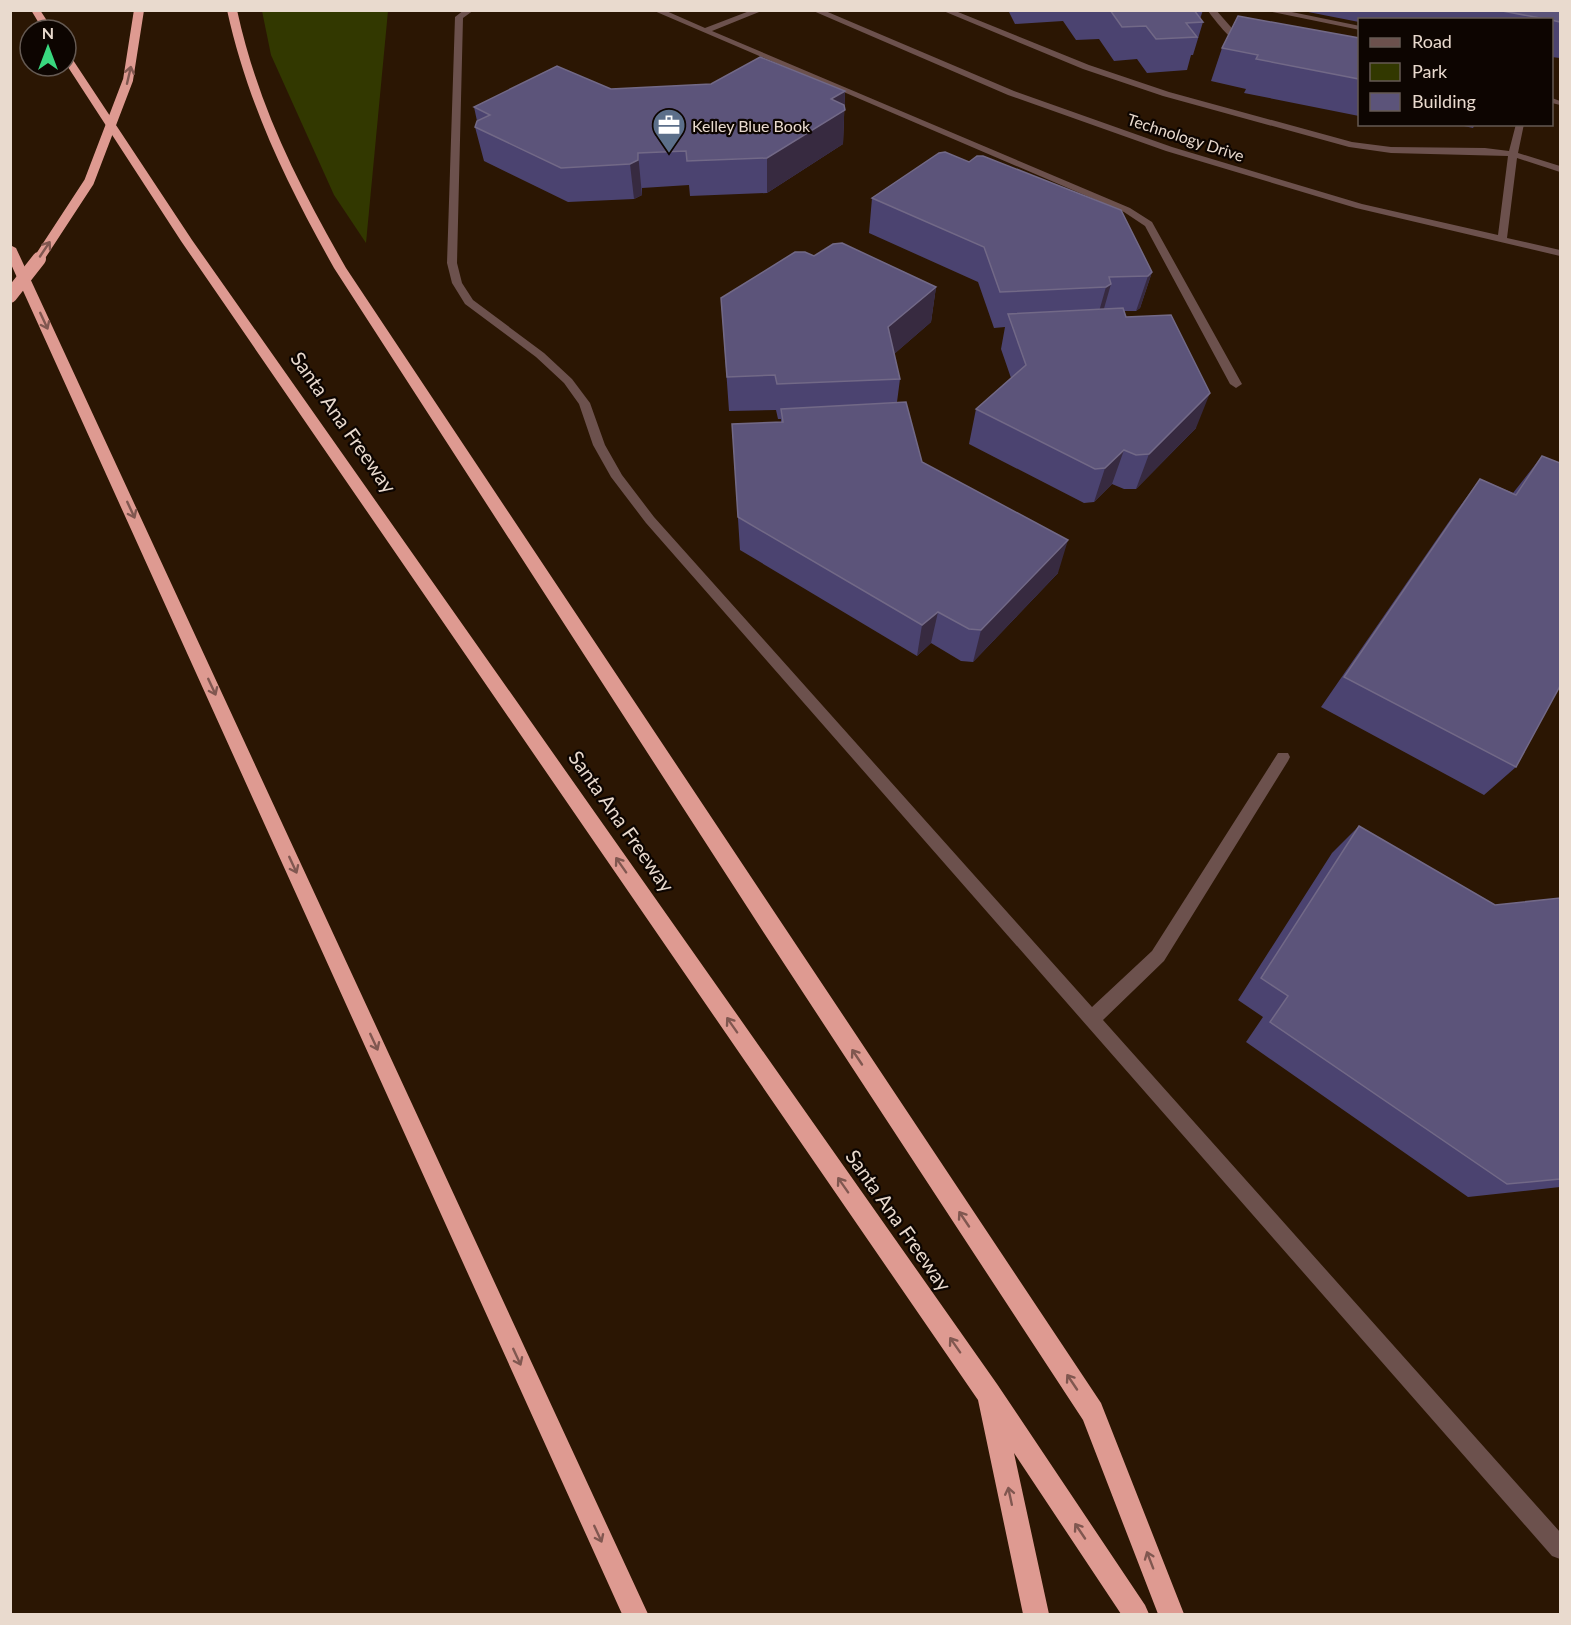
<svg xmlns="http://www.w3.org/2000/svg" width="1571" height="1625" font-family="Lato,sans-serif">
	<style>
		.green { fill: #323800 }
		.lines { fill: none; stroke-linecap: round; stroke-linejoin: round }
		.minor { fill: #6c514d; fill-rule: evenodd }
		.highway { fill: #de9a91; fill-rule: evenodd }
		.highway-bridge-far1 { stroke: #de9a91; stroke-width: 10 }
		.highway-bridge { stroke: #de9a91; stroke-width: 14 }
		.wall { fill: #4b4370 }
		.shaded-wall { fill: #372a40 }
		.building { fill: #5c547a; stroke: #726987; stroke-width: 1.5 }
		.oneway { stroke: #805750 }
		.labels { text-anchor: middle; dominant-baseline: central; stroke-width: 4.5; stroke-linejoin: round; paint-order: stroke }
		.far-poi-label { font-size: 16px; fill: #e9dace; stroke: #0d0501; text-anchor: start }
		.far-street-label { font-size: 16px; fill: #e9dace; stroke: #0d0501 }
		.street-label { font-size: 20px; fill: #e9dace; stroke: #0d0501 }
	</style>
	<rect width="100%" height="100%" fill="#2b1603"/>
	<!-- green -->
	<path class="green" d="M262 11H388L366 243 334 195 271 55Z"/>
	<g class="lines">
		<!-- minor -->
		<path class="minor" d="M464 10H474L463 18 457 263 462 283 473 300 544 353 572 379 590 403 605 445 622 475 654 517 1092 1007 1152 951 1278 753H1288L1290 757 1288 761 1164 961 1103 1020 1560 1532V1559L1552 1556 646 523 611 477 593 445 579 404 564 383 536 357 465 304 452 283 447 263 455 17Z
			M652 10H664L705 28 752 10H764L712 31 1130 208 1152 222 1242 384 1236 388 1230 384 1145 226 1124 212Z
			M811 10H823L1014 91 1172 147 1362 204 1498 235 1508 156 1391 153 1349 147 1163 96 1083 69 941 10H953L1089 65 1169 92 1352 142 1391 147 1485 148 1509 151 1516 124H1524L1518 153 1560 166V172L1517 158 1507 238 1560 250V256L1356 208 1166 151 1008 95Z
			M1207 10H1216L1237 34 1248 41V45C1232 45 1217 22 1207 10Z
			M1263 10H1282L1360 26V30Z
			M1552 98 1560 101V105L1552 103Z"/>
		<!-- highway -->
		<path class="highway" d="M31 10H40L53 30H43Z
			M227 10H237C258 106 298 184 346 268L1101 1403 1184 1614H1158L1083 1420 764 933 334 268C287 184 248 105 227 10Z
			M66 54 71 57 192 240 997 1384 1145 1605 1149 1614H1121L1014 1453 1049 1614H1023L978 1400 181 241 66 64Z
			M10 245 16 248 648 1614H622L10 262Z"/>
		<!-- highway-bridge-far1 -->
		<path class="highway-bridge-far1" d="M38 260 89 182 128 80 139 10"/>
		<!-- highway-bridge -->
		<path class="highway-bridge" d="M10 296 39 259"/>
	</g>
	<!-- wall -->
	<path class="wall" d="M1008 10H1203L1200 19 1203 22 1193 55H1191L1187 70 1147 73 1137 59 1114 61 1099 39 1076 40 1063 21 1015 24Z
		M1298 10H1560V58L1551 57V20H1359V22Z
		M1359 38V116L1244 93 1246 89 1211 81 1222 48Z
		M845 91 843 144 767 193 690 196 689 185 642 188V195L634 199 568 202 484 161 475 127 477 121 474 107Z
		M1455 124H1475L1473 128Z
		M872 198 1152 272 1140 308 1136 311H1124L1126 317 1196 428 1136 489H1124L1112 484 1094 502 1084 503 969 444 976 409 1011 378 1001 349 1005 327 994 328 978 282 869 233Z
		M814 256 936 287 931 322 894 354 900 379 897 402 922 462 1058 573 973 662 961 661 931 643 917 656 740 550 732 424 781 422V419H778L776 410 729 411 721 298Z
		M1542 456 1516 767 1484 795 1321 707 1455 513 1480 479 1513 493Z
		M1359 826 1495 905 1560 898V1187L1468 1197 1246 1042 1263 1017 1238 1000 1332 853Z"/>
	<!-- shaded-wall -->
	<path class="shaded-wall" d="M845 91 843 144 767 193V158L831 99Z
		M638 153 642 195 634 199 630 164Z
		M1152 272 1140 308 1136 311 1148 276Z
		M1111 284 1101 319 1096 322 1106 287Z
		M936 287 931 322 885 362 888 327Z
		M1210 393 1196 428 1136 489 1149 454Z
		M1124 450 1112 484 1094 502 1105 468Z
		M1068 540 1058 573 973 662 981 630Z
		M938 612 931 643 917 656 922 625Z"/>
	<!-- building -->
	<path class="building" d="M1110 10H1194L1203 22 1186 23 1197 37 1156 39 1146 26 1122 27Z
		M1497 10H1560V22L1551 20Z
		M1238 16 1359 38V79L1256 59 1258 55 1222 48Z
		M760 57 845 91 831 99 844 105 845 110 767 158 687 161 686 151 638 153V160L630 164 561 168 475 127 477 121 490 115 474 107 557 66 611 89 711 84Z
		M945 152 969 162 977 156H983L1121 210 1152 272 1148 276 1109 277 1111 284 1106 287 1000 292 984 247 872 198 939 153Z
		M842 243 936 287 888 327 900 379 777 384 775 375 727 377 721 298 795 252H805L814 256 833 244Z
		M1123 308 1126 317 1171 315 1210 393 1149 454 1136 455 1124 450 1105 468 1095 469 976 409 1026 365 1008 314Z
		M906 402 922 462 1068 540 981 630 969 629 938 612 922 625 738 517 732 424 783 422 781 409Z
		M1542 456 1560 463V686L1516 767 1344 677 1480 479 1516 495Z
		M1359 826 1495 905 1560 898V1179L1507 1184 1270 1022 1288 996 1261 978Z"/>
	<!-- one-way arrows -->
	<defs><path id="oneway-shaft" d="M-6 0H5M1.5-3L5.5 0L1.5 3" fill="none" stroke-width="1.6" stroke-linecap="round" stroke-linejoin="round" transform="scale(1.5)"/></defs>
	<g class="oneway">
		<use href="#oneway-shaft" transform="translate(129 75) rotate(-77)"/>
		<use href="#oneway-shaft" transform="translate(45 249) rotate(-56)"/>
		<use href="#oneway-shaft" transform="translate(44 321) rotate(65)"/>
		<use href="#oneway-shaft" transform="translate(131 510) rotate(65)"/>
		<use href="#oneway-shaft" transform="translate(212 687) rotate(65)"/>
		<use href="#oneway-shaft" transform="translate(293 865) rotate(65)"/>
		<use href="#oneway-shaft" transform="translate(621 865) rotate(-125)"/>
		<use href="#oneway-shaft" transform="translate(732 1025) rotate(-125)"/>
		<use href="#oneway-shaft" transform="translate(374 1042) rotate(65)"/>
		<use href="#oneway-shaft" transform="translate(857 1057) rotate(-124)"/>
		<use href="#oneway-shaft" transform="translate(843 1185) rotate(-125)"/>
		<use href="#oneway-shaft" transform="translate(964 1219) rotate(-124)"/>
		<use href="#oneway-shaft" transform="translate(955 1345) rotate(-125)"/>
		<use href="#oneway-shaft" transform="translate(517 1357) rotate(65)"/>
		<use href="#oneway-shaft" transform="translate(1072 1382) rotate(-124)"/>
		<use href="#oneway-shaft" transform="translate(1010 1496) rotate(-102)"/>
		<use href="#oneway-shaft" transform="translate(1080 1531) rotate(-124)"/>
		<use href="#oneway-shaft" transform="translate(598 1534) rotate(65)"/>
		<use href="#oneway-shaft" transform="translate(1150 1560) rotate(-111)"/>
	</g>
	<!-- icons -->
	<defs>
		<g id="office-pin" transform="scale(1.725)"><path d="M0 17L-7.5 6A9.5 9.5 0 1 1 7.5 6Z" fill="#5c6f8a" stroke="#0d0501"/><path d="M-6-3h4V-5.5h4V-3h4V5H-6ZM-1-4.5V-3h2v-1.5ZM-6 0V1H6V0Z" fill="#fff"/></g>
	</defs>
	<g fill-rule="evenodd">
		<use href="#office-pin" x="669" y="125"/>
	</g>
	<g class="labels">
		<!-- far-poi labels -->
		<g class="far-poi-label">
			<text x="692" y="125">Kelley Blue Book</text>
		</g>
		<!-- far-street labels -->
		<g class="far-street-label">
			<text transform="translate(1186 137) rotate(18)">Technology Drive</text>
		</g>
		<!-- street labels -->
		<g class="street-label">
			<text transform="translate(344 422) rotate(55)">Santa Ana Freeway</text>
			<text transform="translate(622 821) rotate(55)">Santa Ana Freeway</text>
			<text transform="translate(899 1220) rotate(55)">Santa Ana Freeway</text>
		</g>
	</g>
	<!-- border -->
	<rect width="1571" height="1625" fill="none" stroke="#e9dace" stroke-width="24"/>
	<!-- legend -->
	<rect x="1358" y="18" width="195" height="108" fill="#0d0501" stroke="#655a53" stroke-width="1.5"/>
	<rect x="1370" y="38" width="30" height="9" fill="#6c514d" stroke="#655a53" stroke-width="1.5"/>
	<text x="1412" y="48" font-size="18" fill="#e9dace">Road</text>
	<rect x="1370" y="63" width="30" height="18" fill="#323800" stroke="#655a53" stroke-width="1.5"/>
	<text x="1412" y="78" font-size="18" fill="#e9dace">Park</text>
	<rect x="1370" y="93" width="30" height="18" fill="#5c547a" stroke="#655a53" stroke-width="1.5"/>
	<text x="1412" y="108" font-size="18" fill="#e9dace">Building</text>
	<!-- north arrow -->
	<g transform="translate(48 48)"><circle r="28" fill="#0d0501" stroke="#655a53" stroke-width="1.5"/>
	<path d="M0-4.5L10 22L0 15L-10 22Z" fill="#39d87f"/>
	<text y="-9" font-size="16" font-weight="bold" text-anchor="middle" fill="#e9dace">N</text>
	</g>
</svg>
